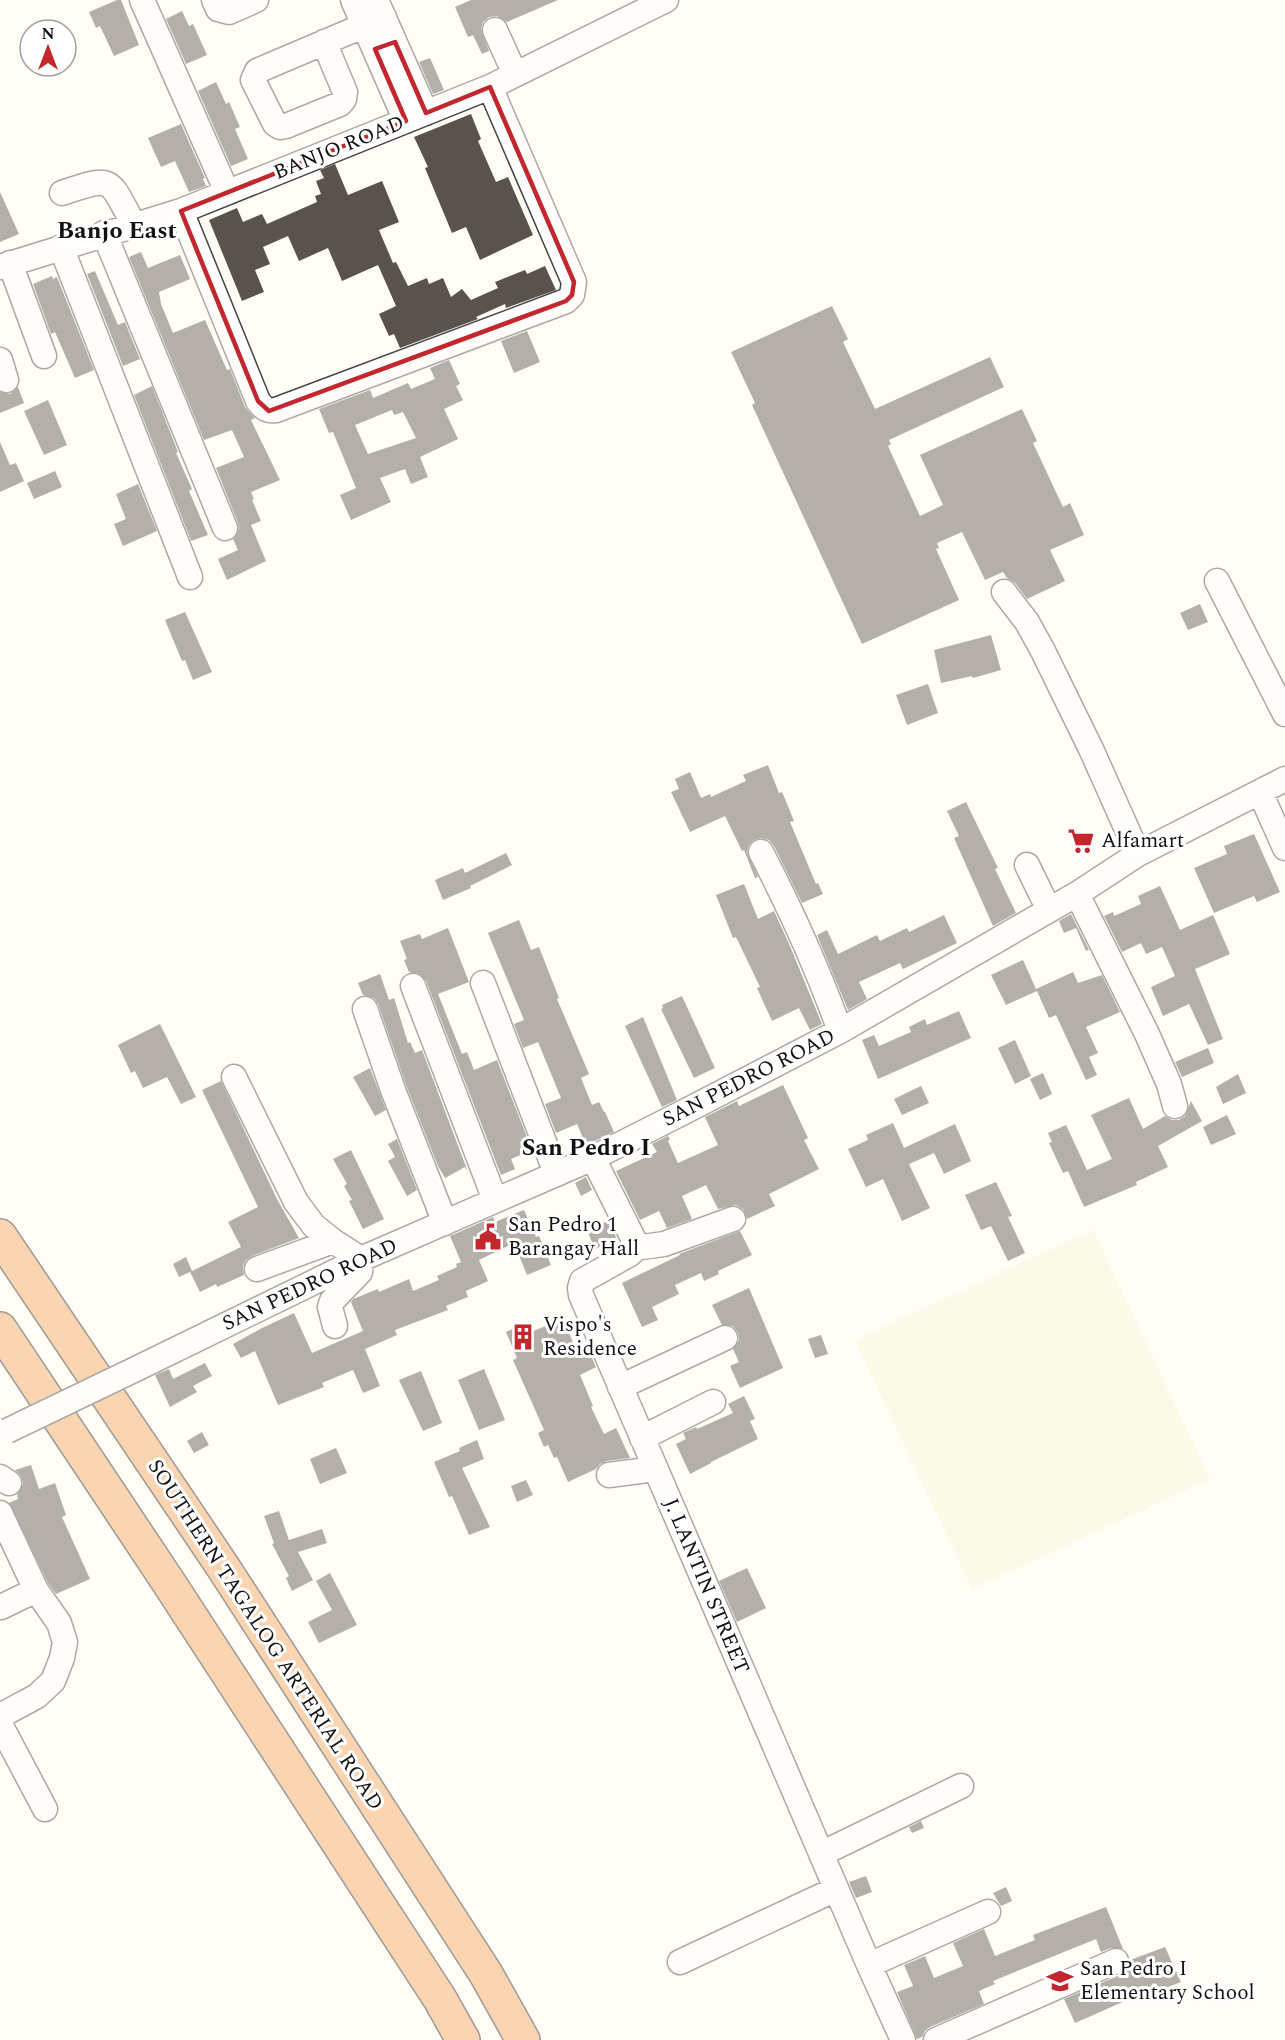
<svg xmlns="http://www.w3.org/2000/svg" width="1285" height="2040" font-family="Spectral,serif">
	<style>
		.farmland { fill: #f6f3d4 }
		.building { fill: #5a524d; fill-rule: evenodd }
		.lines { fill: none; stroke-linecap: round; stroke-linejoin: round }
		.minor-casing { stroke: #444; stroke-width: 27 }
		.highway-casing { stroke: #222; stroke-width: 36 }
		.minor { stroke: #fff; stroke-width: 24 }
		.highway { stroke: #f5a25d; stroke-width: 33 }
		.minor-bridge-casing { stroke: #444; stroke-width: 27; stroke-linecap: butt }
		.minor-bridge { stroke: #fff; stroke-width: 24 }
		.marked { fill: none; stroke: #c4262e; stroke-width: 4.5; stroke-linejoin: round }
		.labels { text-anchor: middle; dominant-baseline: central; stroke-width: 6; stroke-linejoin: round; paint-order: stroke }
		.street-label { font-size: 21px; fill: #111; stroke: #fff }
		.poi-label { font-size: 21px; fill: #111; stroke: #fff; text-anchor: start }
		.quarter-label { font-size: 24px; font-weight: bold; fill: #111; stroke: #fff }
	</style>
	<rect width="100%" height="100%" fill="#fffdf5"/>
	<!-- farmland -->
	<path class="farmland" d="M1093 1230 1210 1479 972 1589 855 1340Z"/>
	<!-- building -->
	<path class="building" d="M117 0H121L139 45 114 56 100 26 96 28 89 12Z
		M471 0H558L507 22 497 16 489 17 483 22 481 29 489 51 482 54 473 35 468 37 455 7Z
		M182 11 189 26 193 24 207 55 186 64 166 19Z
		M430 58 444 90 433 94 419 62Z
		M216 82 226 104 229 102 240 127 235 129 248 159 231 166 198 91Z
		M471 114 481 139 478 141 496 182 508 177 533 235 480 260 466 227 452 233 425 168 428 167 414 137Z
		M181 124 205 178 203 179 206 186 189 192 175 161 161 167 148 138Z
		M335 164 348 195 382 181 399 222 379 230 393 263 396 262 408 286 427 278 429 284 443 278 451 297 462 289 471 300 498 288 495 282 525 270 527 274 545 266 556 290 506 308 505 304 476 317 478 319 400 348 394 334 389 336 379 314 396 306 378 265 342 281 328 248 299 261 288 236 263 247 270 264 255 270 264 292 242 301 209 220 237 208 243 222 262 214 267 224 317 202 315 196 321 194 316 181 324 178 320 170Z
		M0 192 19 234 0 242Z
		M141 252 148 268 180 255 190 279 159 292 161 304 173 333 205 320 227 370 230 369 245 407 255 418 251 420 280 480 251 492 254 499 252 500 261 521 251 525 266 561 227 580 218 559 238 550 233 539 239 529 238 523 216 468 244 457 232 430 204 440 129 257Z
		M95 271 118 325 125 322 140 359 123 366 87 274Z
		M52 276 53 279 57 277 94 370 75 378 55 332 51 334 33 284Z
		M832 306 848 339 843 342 875 409 990 357 1004 387 889 440 891 444 888 446 920 516 943 505 920 455 1022 409 1037 441 1033 443 1063 507 1070 503 1084 535 1050 550 1065 581 1027 599 1015 583 1007 578 1003 572 985 580 962 532 937 543 939 548 936 549 959 600 862 644 752 405 755 403 731 352Z
		M527 331 540 362 514 373 501 341Z
		M449 360 460 384 456 386 463 400 444 409 458 439 420 457 428 477 411 484 405 469 380 478 391 502 351 520 340 495 356 488 333 432 329 433 319 409 370 390 373 398 408 383 411 389 435 379 430 368ZM392 410 394 415 403 412 416 438 368 454 355 425Z
		M152 386 178 452 176 453 192 489 189 491 208 535 191 541 134 395Z
		M18 387 24 403 0 413V392L10 394Z
		M48 400 67 445 44 455 24 411Z
		M0 442 10 465 16 463 24 481 0 492Z
		M55 471 62 487 34 499 27 483Z
		M138 484 157 531 123 546 114 524 126 519 116 494Z
		M1200 604 1208 622 1188 630 1180 613Z
		M185 612 212 672 193 680 185 660 182 661 165 620Z
		M991 635 1001 670 973 678 972 676 941 683 934 650Z
		M928 684 938 713 907 725 896 695Z
		M768 765 779 793 782 792 788 806 794 821 790 822 816 884 818 883 823 894 802 903 774 846 769 840 761 838 754 840 749 845 747 852 758 877 755 878 744 850 742 851 725 816 690 832 671 792 679 789 675 779 690 772 701 798 710 794 711 797 746 781 743 775Z
		M966 802 998 868 995 869 1016 913 993 926 954 838 959 836 947 811Z
		M1254 834 1280 892 1257 902 1254 896 1214 913 1194 868 1227 854 1224 846Z
		M506 853 512 865 470 886 471 888 443 900 435 880 463 868 465 873Z
		M744 884 758 919 774 911 790 946 822 1024 810 1030 799 1008 772 1021 757 988 760 987 736 937 733 938 716 895Z
		M1160 886 1180 930 1213 915 1230 954 1195 969 1223 1039 1208 1045 1189 1004 1163 1016 1151 987 1175 976 1162 947 1146 954 1141 943 1122 952 1104 916 1113 912 1114 916 1141 904 1138 896Z
		M1071 914 1089 950 1086 951 1076 928 1064 933 1059 921Z
		M944 915 957 943 903 969 900 963 859 982 867 999 848 1010 817 935 827 930 838 954 877 935 880 941 907 928 909 932Z
		M519 920 531 950 539 947 559 998 557 999 589 1074 581 1078 592 1105 599 1102 604 1112H605L614 1132 586 1145 577 1124 556 1133 545 1104 561 1098 538 1042 523 1048 514 1024 524 1020 488 933Z
		M448 928 469 982 438 994 462 1054 467 1052 474 1070 497 1060 532 1150 511 1159 515 1169 501 1175 426 981 421 975 409 972 404 960 407 959 400 941 420 934 422 939Z
		M1023 960 1036 989 1073 972 1078 983 1102 975 1120 1012 1086 1027 1098 1053 1089 1057 1097 1075 1086 1080 1056 1015 1049 1018 1037 991 1006 1005 991 975Z
		M380 974 389 1000 394 998 408 1043 410 1042 415 1053 422 1050 468 1172 465 1167 445 1178 438 1166 406 1085 378 1004 374 998 363 995 358 983Z
		M682 996 715 1068 694 1078 661 1009 663 1008 662 1005Z
		M959 1011 971 1038 878 1079 862 1040 874 1035 879 1046 911 1032 909 1027 925 1019 927 1025Z
		M643 1017 677 1100 662 1107 625 1026Z
		M160 1024 196 1097 181 1104 167 1077 143 1088 135 1071 131 1073 118 1045Z
		M1015 1040 1031 1076 1015 1084 998 1048Z
		M1208 1048 1214 1063 1182 1077 1175 1062Z
		M370 1068 386 1110 375 1116 353 1077Z
		M1043 1073 1052 1094 1040 1100 1030 1079Z
		M1238 1074 1246 1093 1223 1104 1216 1087Z
		M221 1081 277 1199 299 1238 252 1256 246 1260 243 1266 244 1275 217 1287 216 1284 200 1292 190 1272 179 1277 173 1264 186 1257 192 1271 241 1247 228 1222 258 1207 202 1090Z
		M783 1085 808 1138 804 1140 819 1169 769 1194 775 1206 747 1219 743 1209 736 1205 718 1209 706 1185 682 1196 692 1219 667 1228 659 1211 640 1220 616 1171 657 1152 652 1144 668 1136 670 1139 668 1141 678 1163 718 1145 705 1117 737 1101 739 1106Z
		M921 1086 929 1103 902 1115 894 1099Z
		M1129 1098 1143 1129 1165 1116 1172 1120H1179L1185 1116 1191 1101 1202 1121 1158 1146 1168 1167 1136 1182 1137 1185 1084 1207 1068 1171 1063 1173 1049 1143 1052 1142 1048 1133 1066 1125 1087 1170 1112 1159 1091 1115Z
		M1227 1115 1236 1134 1211 1145 1203 1127Z
		M893 1123 904 1148 955 1124 971 1161 944 1174 934 1153 909 1164 930 1208 902 1221 883 1179 866 1187 848 1149 868 1140 866 1135Z
		M397 1139 417 1190 407 1196 388 1161 395 1157 388 1144Z
		M351 1150 384 1219 363 1229 349 1201 352 1200 344 1186 347 1184 333 1159Z
		M586 1177 592 1190 581 1196 575 1183Z
		M996 1182 1012 1216 1008 1217 1025 1253 1008 1261 991 1226 981 1230 965 1195Z
		M524 1210 536 1237 539 1236 551 1265 527 1275 514 1243 479 1260 488 1281 466 1291 468 1297 446 1306 448 1310 395 1330 397 1335 365 1349 380 1386 363 1393 353 1370 322 1383 324 1387 278 1405 255 1351 241 1358 233 1344 262 1328 294 1313 312 1353 363 1331 351 1302 353 1299 378 1289 379 1292 409 1279 413 1291 439 1280 437 1276 457 1267 456 1264 461 1262 450 1236 493 1217 495 1222Z
		M608 1221 617 1239 595 1249 587 1230Z
		M740 1231 752 1255 718 1271 719 1274 704 1281 701 1273 675 1285 679 1294 652 1307 658 1320 642 1327 622 1283 680 1255 679 1254Z
		M749 1288 783 1368 740 1388 730 1366 739 1362 733 1349 739 1340 738 1333 733 1326 722 1325 712 1305Z
		M563 1319 578 1354 588 1349 596 1367 580 1375 593 1406 591 1407 604 1434 616 1428 630 1458 607 1461 600 1464 596 1469 568 1482 557 1457 554 1458 548 1445 544 1447 538 1433 544 1430 513 1360 517 1358 506 1332 528 1322 531 1332Z
		M821 1335 828 1354 815 1358 808 1339Z
		M205 1363 212 1376 193 1386 197 1392 170 1407 155 1375 169 1369 173 1379Z
		M484 1369 505 1420 479 1430 458 1380Z
		M421 1371 442 1423 423 1431 399 1380Z
		M744 1396 755 1419 750 1421 758 1439 711 1462V1463L690 1474 676 1444 686 1439 683 1433 696 1427 697 1429 733 1413 728 1404Z
		M202 1432 209 1445 194 1453 187 1441Z
		M477 1440 484 1459 462 1468 490 1527 469 1535 452 1496 449 1497 434 1462 460 1451 459 1448Z
		M336 1448 347 1473 320 1484 310 1459Z
		M31 1465 39 1489 55 1483 66 1515 62 1517 90 1579 56 1594 48 1583 9 1503 18 1499 17 1495 23 1484 21 1476 15 1470Z
		M526 1480 533 1495 517 1502 511 1486Z
		M279 1511 289 1540 322 1529 327 1543 298 1552 313 1580 292 1591 286 1578 289 1576 272 1544 274 1543 264 1516Z
		M747 1568 766 1608 737 1622 719 1581Z
		M330 1573 357 1625 319 1643 308 1622 332 1610 316 1581Z
		M921 1821 924 1828 912 1833 909 1827Z
		M866 1876 872 1892 856 1898 849 1882Z
		M1006 1887 1012 1901 1001 1906 993 1893Z
		M1106 1907 1123 1949 1111 1948 1101 1952 1096 1939 993 1981 995 1984 979 1991 984 2004 930 2027 925 2031 922 2037 917 2039 897 1992 913 1986 904 1965 925 1956 934 1978 963 1966 953 1943 984 1929 995 1956 1035 1940 1033 1935Z
		M1165 1947 1181 1982 1160 1990 1159 1986 1075 2023 1064 1999 1122 1974 1128 1969 1130 1960Z"/>
	<g class="lines">
		<!-- minor casing -->
		<g class="minor-casing">
			<path id="minor" d="M142 0 227 192
				M214 0 218 9 229 12 256 0
				M353 0 406 121
				M376 0 426 113
				M495 30 515 74
				M324 42 345 92 344 99 340 104 286 126 280 127 275 124 253 80 257 71 384 17
				M62 193C115 175 108 178 134 225
				M181 211 258 401C264 409 267 411 276 410L566 301 572 295 574 282 490 87
				M104 233 225 528
				M61 247 190 577
				M10 263 44 356
				M0 267 181 211 490 87 666 0
				M0 360 6 380
				M1217 581 1285 714
				M1004 592 1027 622 1043 651 1091 749 1138 854
				M1260 792 1285 848
				M761 852C791 910 818 969 840 1031
				M1027 865 1049 910
				M1077 894 1147 1034 1169 1084 1175 1106
				M483 983 556 1173
				M413 986 495 1200
				M365 1009 393 1090 445 1223
				M234 1077 296 1202 314 1226 333 1241 361 1259 360 1272 332 1301 330 1307 335 1326
				M593 1158 635 1242 633 1251 630 1254 582 1281 580 1288 581 1295 869 1965 903 2040
				M635 1248 664 1244 733 1219
				M257 1269 333 1241
				M140 1367 361 1259 593 1158 682 1113 840 1031 1077 894 1138 854 1285 779
				M620 1387 725 1338
				M642 1438 713 1402
				M609 1475 655 1469
				M0 1477 9 1483
				M0 1513 36 1590 59 1623 65 1642 62 1658 53 1681 37 1696 0 1716
				M1 1607 36 1590
				M0 1724 45 1809
				M821 1854 961 1786
				M680 1962 836 1889
				M869 1965 988 1912
				M936 2040 1116 1961"/>
		</g>
		<!-- highway casing -->
		<g class="highway-casing">
			<path id="highway" d="M0 1236 223 1567 486 1974 523 2040
				M0 1329 169 1583 440 1999 463 2040"/>
		</g>
		<!-- minor -->
		<use href="#minor" class="minor"/>
		<!-- highway -->
		<use href="#highway" class="highway"/>
		<!-- minor-bridge casing -->
		<g class="minor-bridge-casing">
			<path id="minor-bridge" d="M7 1431 140 1367"/>
		</g>
		<!-- minor-bridge -->
		<use href="#minor-bridge" class="minor-bridge"/>
	</g>
	<!-- marked area -->
	<path d="M0 0H1285V2040H0ZM395 42 426 113 490 87 574 282 572 295 566 301 269 411 258 401 181 211 406 121 375 49Z" fill="#fffdf5" fill-opacity=".55" fill-rule="evenodd"/>
	<path class="marked" d="M395 42 426 113 490 87 574 282 572 295 566 301 269 411 258 401 181 211 406 121 375 49Z"/>
	<!-- icons -->
	<defs>
		<g id="supermarket-bare" transform="scale(2.07)"><path d="M-6-5.5h2.5l.6 2H6L4.5 2H-2.5L-4.4-4H-6ZM-1.5 3.2a1.3 1.3 0 1 0 .1 0ZM3 3.2a1.3 1.3 0 1 0 .1 0Z" fill="#c4262e" stroke="#fff" stroke-width="2.5" paint-order="stroke"/></g>
		<g id="civic-bare" transform="scale(2.07)"><path d="M-.6-6.5H3V-4.5H.6V-3L4-1V1h2V6H-6V1h2V-1L-.6-3ZM-1.2 2.5V6h2.4V2.5Z" fill="#c4262e" stroke="#fff" stroke-width="2.5" paint-order="stroke"/></g>
		<g id="building-bare" transform="scale(2.07)"><path d="M-4-6H4V6H1V3H-1V6H-4ZM-2.5-4.3h1.7v1.8h-1.7ZM.8-4.3h1.7v1.8H.8ZM-2.5-1h1.7V.8h-1.7ZM.8-1h1.7V.8H.8Z" fill="#c4262e" stroke="#fff" stroke-width="2.5" paint-order="stroke"/></g>
		<g id="school-bare" transform="scale(2.07)"><path d="M0-5L7-2L0 1L-7-2ZM-4 1L0 2.5L4 1V4Q0 6-4 4Z" fill="#c4262e" stroke="#fff" stroke-width="2.5" paint-order="stroke"/></g>
	</defs>
	<g fill-rule="evenodd">
		<use href="#supermarket-bare" x="1081" y="841"/>
		<use href="#civic-bare" x="488" y="1237"/>
		<use href="#building-bare" x="523" y="1337"/>
		<use href="#school-bare" x="1060" y="1981"/>
	</g>
	<g class="labels">
		<!-- street labels -->
		<g class="street-label">
			<text transform="translate(339 148) rotate(-22)">BANJO ROAD</text>
			<text transform="translate(749 1078) rotate(-27)">SAN PEDRO ROAD</text>
			<text transform="translate(310 1285) rotate(-25)">SAN PEDRO ROAD</text>
			<text transform="translate(706 1586) rotate(67)">J. LANTIN STREET</text>
			<text transform="translate(265 1635) rotate(57)">SOUTHERN TAGALOG ARTERIAL ROAD</text>
		</g>
		<!-- poi labels -->
		<g class="poi-label">
			<text x="1101" y="841">Alfamart</text>
			<text x="508" y="1225">San Pedro 1<tspan x="508" dy="24">Barangay Hall</tspan></text>
			<text x="543" y="1325">Vispo's<tspan x="543" dy="24">Residence</tspan></text>
			<text x="1080" y="1969">San Pedro I<tspan x="1080" dy="24">Elementary School</tspan></text>
		</g>
		<!-- quarter labels -->
		<g class="quarter-label">
			<text x="117" y="231">Banjo East</text>
			<text x="586" y="1148">San Pedro I</text>
		</g>
	</g>
	<!-- north arrow -->
	<g transform="translate(48 48)"><circle r="28" fill="#ffffff" stroke="#a0a0a0" stroke-width="1.5"/>
	<path d="M0-4.5L10 22L0 15L-10 22Z" fill="#c4262e"/>
	<text y="-9" font-size="16" font-weight="bold" text-anchor="middle" fill="#111111">N</text>
	</g>
</svg>
